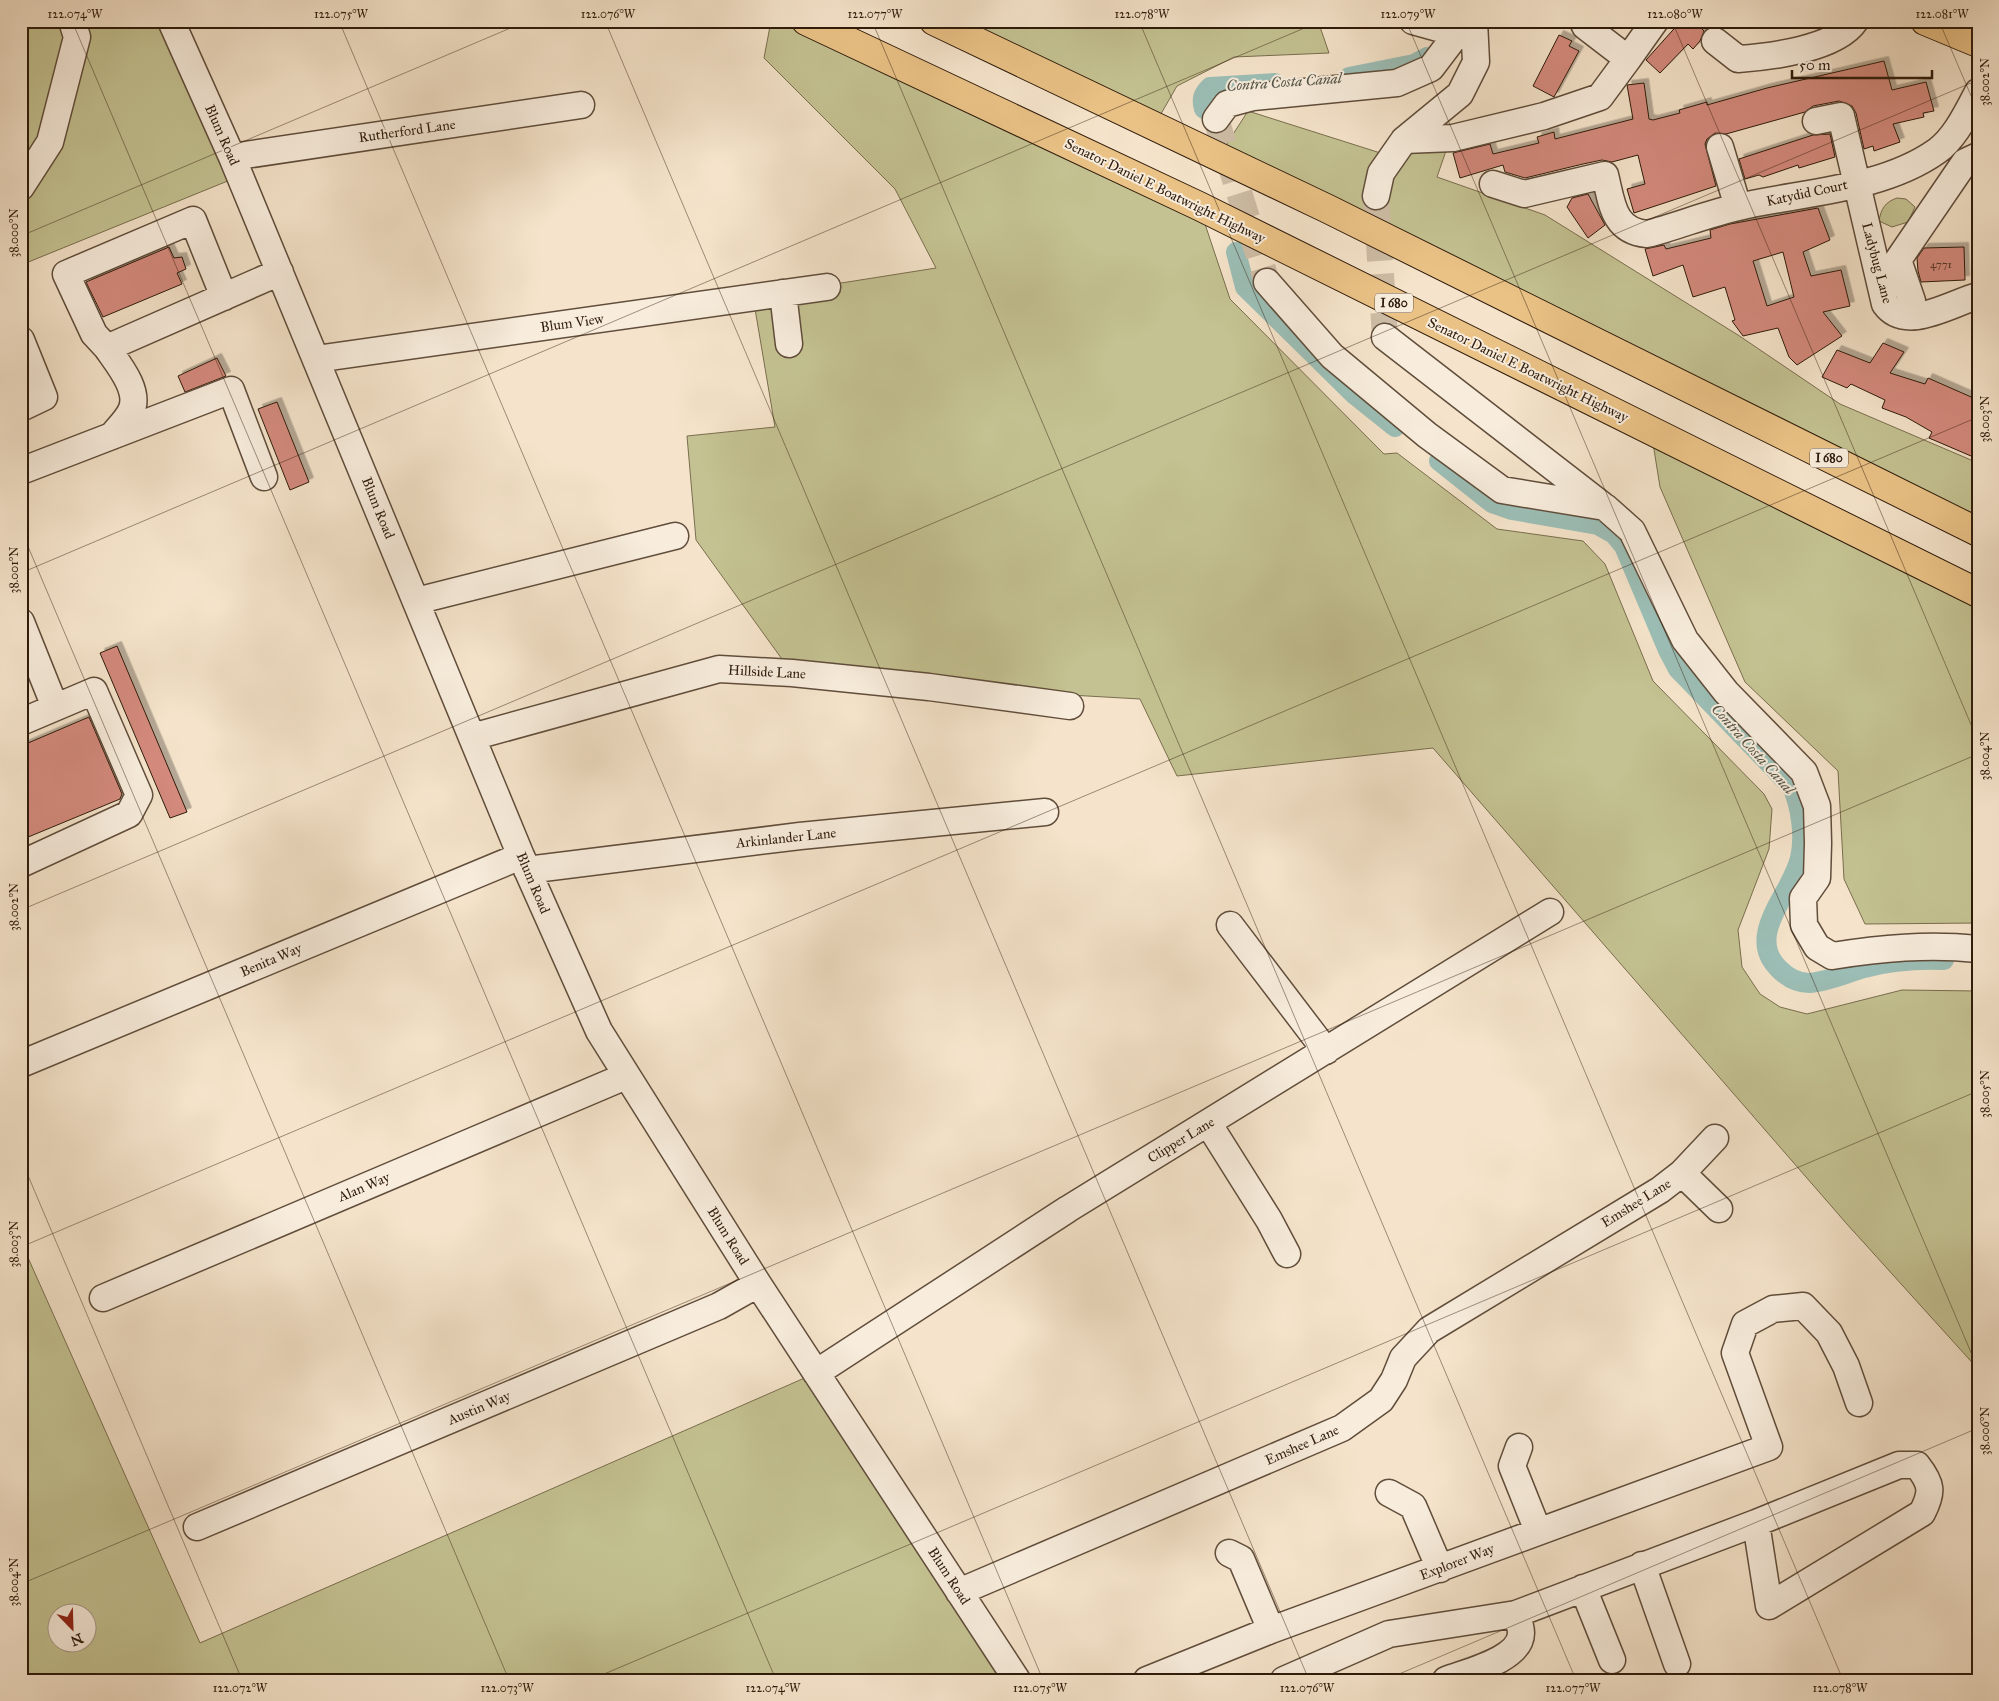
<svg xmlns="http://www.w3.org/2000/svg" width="1999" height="1701" font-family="'IM FELL Great Primer',serif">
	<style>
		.green { fill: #c4c292; stroke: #796e4e; fill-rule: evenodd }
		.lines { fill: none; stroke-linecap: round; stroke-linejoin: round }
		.canal { stroke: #9cbfb7; stroke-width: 20 }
		.building { fill: #d48a7d; stroke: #2e1b0b; fill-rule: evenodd; filter: url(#shadow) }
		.minor-tunnel { stroke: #cdbca5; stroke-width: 26; stroke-dasharray: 26 13; stroke-linecap: butt }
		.minor-casing { stroke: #604d3b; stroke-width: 29 }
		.major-casing { stroke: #2e1b0b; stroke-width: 30 }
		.highway-casing { stroke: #2e1b0b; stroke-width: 30 }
		.minor { stroke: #f8eddd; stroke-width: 26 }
		.major { stroke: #eac286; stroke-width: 28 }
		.highway { stroke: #eac286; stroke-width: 28 }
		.ticks { fill: none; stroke: #2e1b0b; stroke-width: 1; stroke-opacity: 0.45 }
		.labels { text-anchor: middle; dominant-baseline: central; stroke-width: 4; stroke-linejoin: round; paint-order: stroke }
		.number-label { font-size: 11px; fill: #583728 }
		.shield { fill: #f8eddd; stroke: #6b5a4a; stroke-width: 1 }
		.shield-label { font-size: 12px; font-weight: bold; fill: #2e1b0b }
		.street-label { font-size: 14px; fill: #2e1b0b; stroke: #f8eddd }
		.water-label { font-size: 15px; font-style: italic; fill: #545447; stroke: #f8eddd }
		.neatline { fill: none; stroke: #2e1b0b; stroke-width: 2 }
		.ticks-label { font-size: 12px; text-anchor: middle; fill: #2e1b0b }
	</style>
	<defs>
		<filter id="shadow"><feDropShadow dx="4.5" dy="-4.5" stdDeviation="0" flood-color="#0004"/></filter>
	</defs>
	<rect width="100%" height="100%" fill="#f5e4cb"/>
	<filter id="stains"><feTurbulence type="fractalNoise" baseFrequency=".004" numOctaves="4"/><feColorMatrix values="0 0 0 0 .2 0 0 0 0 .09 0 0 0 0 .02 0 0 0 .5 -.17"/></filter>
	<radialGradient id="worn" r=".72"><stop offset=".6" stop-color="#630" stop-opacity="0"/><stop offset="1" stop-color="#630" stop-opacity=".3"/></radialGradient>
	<!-- green -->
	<path class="green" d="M21 21H171L240 176 21 265Z
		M771 21H806L1199 206 1230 299 1384 454 1397 453 1497 529 1583 541 1605 564 1653 681 1764 794 1772 809 1769 849 1738 930 1742 967 1760 994 1780 1007 1807 1014 1902 990 1978 991V1369L1846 1223 1433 748 1177 776 1140 699 929 687 792 673 696 540 687 436 775 427 753 297 936 268 895 189 764 58Z
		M934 21H1318L1329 53 1234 57 1177 86 1154 126Z
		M1248 111 1393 157 1448 145 1437 177 1545 215 1738 335 1840 404 1978 463V532L1219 156Z
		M1897 198 1906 199 1915 207 1908 222 1892 227 1879 221C1881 209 1885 202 1897 198Z
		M1651 431 1978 592V923L1865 924 1844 879 1838 771 1745 682 1660 487Z
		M21 1242 200 1643 816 1373 1017 1680H21ZM58 1614H88V1644H58Z
		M1978 1534V1622L1974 1615Z"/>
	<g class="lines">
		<!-- canal -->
		<path class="canal" d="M1349 77 1414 64 1427 57
			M1204 109C1201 99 1203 94 1210 87L1275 83
			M1236 252 1245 287 1355 395 1395 427
			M1439 461 1492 503 1512 510 1598 525 1614 534 1624 546 1668 650 1678 669 1792 787C1801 807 1805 837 1800 858 1792 894 1744 935 1779 969 1787 977 1797 983 1809 983 1827 982 1847 973 1864 968 1890 961 1917 959 1944 960"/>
	</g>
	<!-- building -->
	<path class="building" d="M1681 21H1709L1702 29 1704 31 1700 41 1693 49 1688 44 1660 73 1646 60Z
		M1559 35 1572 41 1569 46 1579 51 1554 97 1533 86Z
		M1884 61 1892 90 1926 82 1934 111 1923 113 1924 117 1893 124 1900 142 1874 151 1873 146 1864 149 1856 113 1852 106 1839 101 1813 106 1805 112 1726 134 1715 133 1707 139 1705 144 1716 186 1634 213 1627 189 1645 184 1638 155 1612 162 1602 160 1583 164 1525 178 1505 172 1503 165 1460 178 1453 153 1490 144 1493 154 1539 143 1537 137 1554 132 1555 139 1633 119 1627 85 1644 83 1649 119 1653 120 1680 113 1679 110 1707 102V105L1767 88Z
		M1830 134 1835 157 1799 168 1798 165 1763 177 1759 175 1745 179 1739 159 1813 135Z
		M1588 194 1605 225 1588 238 1567 207 1572 198Z
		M1818 208 1830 240 1803 252 1811 276 1841 270 1850 306 1823 312 1842 336 1797 365 1789 357 1778 328 1743 336 1732 321 1735 320 1725 287 1693 297 1683 265 1653 276 1645 249 1664 245 1666 249 1711 238 1710 230 1730 224ZM1783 252 1794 297 1767 306 1753 261Z
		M169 247 174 258 182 257 186 269 177 273 182 284 103 317 86 282Z
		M1964 247 1965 280 1921 282 1918 271 1917 258 1924 248Z
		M1883 343 1904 352 1890 373 1925 384 1928 378 1978 400V459L1929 438 1932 432 1906 417 1882 408 1885 400 1851 384 1847 388 1822 377 1837 350 1870 363Z
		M217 358 226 376 185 392 178 376Z
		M277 402 309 482 290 490 258 409Z
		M117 646 187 812 170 818 100 653Z
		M89 717 122 794 120 799 21 840V746Z"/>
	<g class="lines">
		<!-- minor-tunnel -->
		<path class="minor-tunnel" d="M1216 119 1267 282
			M1376 196 1385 337"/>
		<!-- minor casing -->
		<g class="minor-casing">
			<path id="minor" d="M171 21 232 157 521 856 599 1031 758 1284 1017 1680
				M1413 21 1456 33
				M1474 21 1476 62 1460 94 1404 140 1453 138 1544 116 1600 97 1628 59
				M1583 21 1585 26 1628 59 1655 21
				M1715 41 1738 59C1769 57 1836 49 1855 21
				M1216 119 1227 104 1253 97 1397 83 1431 68 1453 39 1460 21
				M1816 121 1841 116 1885 304C1906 333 1951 303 1978 296
				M1720 147 1738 207
				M232 157 581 105
				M1493 184 1524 194 1605 175C1612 203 1613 231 1647 234 1678 226 1707 214 1738 207 1803 192 1882 190 1937 151 1956 137 1967 112 1978 92
				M21 187 50 142 77 37 72 21
				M1376 196 1381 173 1404 140
				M1267 282 1332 356 1427 435 1502 490 1605 507 1632 531 1685 640 1726 692 1804 772 1817 806 1818 843 1817 878 1803 898 1804 925 1817 947 1832 956C1882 948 1928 944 1978 949
				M783 293 789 344
				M224 297 193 220 66 274 94 334 107 348 280 272
				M1911 316 1912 301 1898 260 1965 162 1978 156
				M1385 337 1602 505
				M21 340 44 397 21 408
				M107 348C118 364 141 391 131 411 127 420 118 428 112 436
				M316 359 827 287
				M21 471 231 390 264 477
				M416 601 675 536
				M21 622 55 707
				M21 722 94 691 139 795 129 814 21 864
				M472 737 719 669 792 673 929 687 1070 706
				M527 870 800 836 1045 812
				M1230 925 1326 1051
				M21 1064 521 856
				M1208 1123 1269 1220 1287 1254
				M1682 1173 1719 1209
				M103 1298 626 1076
				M816 1373 1068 1209 1550 912
				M1519 1447 1512 1466 1538 1531
				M1389 1493 1413 1506 1440 1569
				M197 1527 719 1306 758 1284
				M1229 1553 1241 1559 1271 1630
				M1642 1565 1677 1664
				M1583 1588 1612 1660
				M959 1592 1342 1428 1381 1400 1394 1380 1403 1358 1429 1330 1660 1190 1682 1173 1715 1138
				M1147 1680 1271 1630 1769 1447 1735 1353 1745 1324 1773 1309 1803 1306 1829 1333 1846 1366 1859 1403
				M1284 1680 1389 1634 1516 1614 1756 1523 1899 1465H1917C1932 1484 1933 1492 1922 1513L1769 1606 1756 1523
				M1446 1680C1466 1672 1521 1660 1521 1633 1521 1627 1518 1619 1516 1614"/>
		</g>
		<!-- major casing -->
		<g class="major-casing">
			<path id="major" d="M1925 21 1978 43"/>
		</g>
		<!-- highway casing -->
		<g class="highway-casing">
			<path id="highway" d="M806 21 1199 206 1978 593
				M934 21 1328 209 1978 532"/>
		</g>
		<!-- minor -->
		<use href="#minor" class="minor"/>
		<!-- major -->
		<use href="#major" class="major"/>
		<!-- highway -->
		<use href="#highway" class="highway"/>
	</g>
	<!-- ticks -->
	<path class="ticks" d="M72 21 776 1680M339 21 1043 1680M605 21 1309 1680M872 21 1576 1680M1139 21 1843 1680M1406 21 1978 1369M1672 21 1978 741M1939 21 1978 112M21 236 527 21M21 530 509 1680M21 573 1321 21M21 910 1978 80M21 1159 242 1680M21 1247 1978 417M21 1584 1978 754M590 1680 1978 1091M1385 1680 1978 1428"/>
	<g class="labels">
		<!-- number labels -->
		<g class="number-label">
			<text x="1941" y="264">4771</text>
		</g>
		<!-- shield labels -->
		<g class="shield">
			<rect x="1375" y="293.5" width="38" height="19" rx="4"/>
			<rect x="1810" y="448.5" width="38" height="19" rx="4"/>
		</g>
		<g class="shield-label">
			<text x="1394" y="303">I 680</text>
			<text x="1829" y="458">I 680</text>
		</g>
		<!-- street labels -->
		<g class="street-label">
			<text transform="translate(407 131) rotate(-8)">Rutherford Lane</text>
			<text transform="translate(222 135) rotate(66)">Blum Road</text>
			<text transform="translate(1165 191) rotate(26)">Senator Daniel E Boatwright Highway</text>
			<text transform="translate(1807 193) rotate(-12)">Katydid Court</text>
			<text transform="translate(1877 263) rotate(75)">Ladybug Lane</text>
			<text transform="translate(572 323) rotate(-8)">Blum View</text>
			<text transform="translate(1528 370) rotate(26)">Senator Daniel E Boatwright Highway</text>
			<text transform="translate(378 508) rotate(68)">Blum Road</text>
			<text transform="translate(767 672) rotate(3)">Hillside Lane</text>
			<text transform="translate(786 838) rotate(-6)">Arkinlander Lane</text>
			<text transform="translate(533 883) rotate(67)">Blum Road</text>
			<text transform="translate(271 960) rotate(-23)">Benita Way</text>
			<text transform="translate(1181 1140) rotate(-31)">Clipper Lane</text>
			<text transform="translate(364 1187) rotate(-23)">Alan Way</text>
			<text transform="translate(1636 1203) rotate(-32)">Emshee Lane</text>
			<text transform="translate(728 1236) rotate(58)">Blum Road</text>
			<text transform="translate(479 1408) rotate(-23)">Austin Way</text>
			<text transform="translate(1302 1445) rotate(-24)">Emshee Lane</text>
			<text transform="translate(1457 1562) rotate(-21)">Explorer Way</text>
			<text transform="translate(949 1576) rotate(57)">Blum Road</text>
		</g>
		<!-- water labels -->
		<g class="water-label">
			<text transform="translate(1284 82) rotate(-4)">Contra Costa Canal</text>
			<text transform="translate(1753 749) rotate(48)">Contra Costa Canal</text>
		</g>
	</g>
	<!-- margin -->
	<rect width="1999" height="1701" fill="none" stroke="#f5e4cb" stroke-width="55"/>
	<!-- north arrow -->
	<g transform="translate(72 1628) rotate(157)"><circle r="24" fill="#f8eddd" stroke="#a79989"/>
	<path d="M0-4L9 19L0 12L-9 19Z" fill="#8f2418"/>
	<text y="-8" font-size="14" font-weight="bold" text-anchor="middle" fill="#2e1b0b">N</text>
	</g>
	<!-- scale -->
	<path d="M1792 70v8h140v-8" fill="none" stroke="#2e1b0b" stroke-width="2.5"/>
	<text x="1799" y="70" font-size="15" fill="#2e1b0b" stroke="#f8eddd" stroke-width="4" paint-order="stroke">50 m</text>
	<rect x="28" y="28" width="1944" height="1646" class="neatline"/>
	<g class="ticks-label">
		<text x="75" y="18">122.074°W</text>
		<text x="341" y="18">122.075°W</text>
		<text x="608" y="18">122.076°W</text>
		<text x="875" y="18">122.077°W</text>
		<text x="1142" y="18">122.078°W</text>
		<text x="1408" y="18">122.079°W</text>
		<text x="1675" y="18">122.080°W</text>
		<text x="1942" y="18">122.081°W</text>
		<text transform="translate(1985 82) rotate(-90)" y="4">38.002°N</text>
		<text transform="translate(14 233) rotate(-90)" y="4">38.000°N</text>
		<text transform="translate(1985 419) rotate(-90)" y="4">38.003°N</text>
		<text transform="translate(14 570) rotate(-90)" y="4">38.001°N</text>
		<text transform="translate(1985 756) rotate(-90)" y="4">38.004°N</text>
		<text transform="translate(14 907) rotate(-90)" y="4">38.002°N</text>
		<text transform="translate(1985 1094) rotate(-90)" y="4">38.005°N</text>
		<text transform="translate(14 1244) rotate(-90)" y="4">38.003°N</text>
		<text transform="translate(1985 1431) rotate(-90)" y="4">38.006°N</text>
		<text transform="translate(14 1582) rotate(-90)" y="4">38.004°N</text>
		<text x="240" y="1692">122.072°W</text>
		<text x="507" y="1692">122.073°W</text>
		<text x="773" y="1692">122.074°W</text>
		<text x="1040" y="1692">122.075°W</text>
		<text x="1307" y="1692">122.076°W</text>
		<text x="1573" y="1692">122.077°W</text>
		<text x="1840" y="1692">122.078°W</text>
	</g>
	<rect width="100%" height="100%" filter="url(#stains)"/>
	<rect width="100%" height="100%" fill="url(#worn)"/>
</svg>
